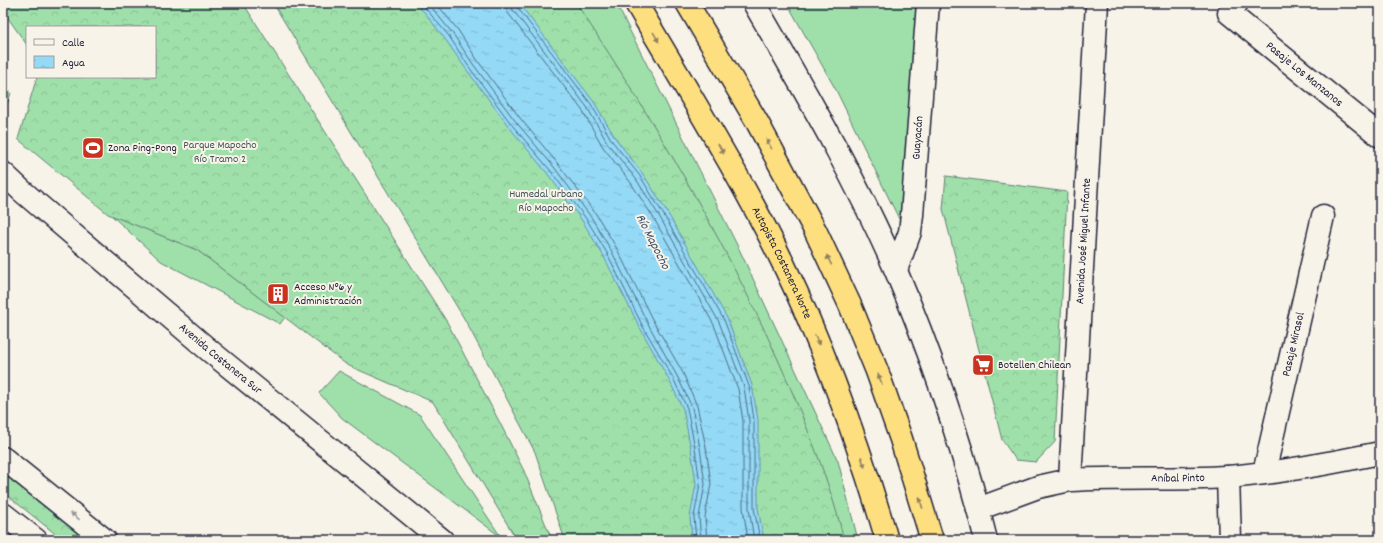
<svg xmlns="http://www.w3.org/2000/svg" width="1383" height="543" font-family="Dekko,sans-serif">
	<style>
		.grass { fill: #9fe0aa; stroke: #608172 }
		.forest { fill: url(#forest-crowns); stroke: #608172 }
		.water { fill: url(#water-ripples); stroke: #6690ab }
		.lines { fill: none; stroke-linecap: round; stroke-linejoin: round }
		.shore { stroke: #506b85; stroke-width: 1 }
		.minor-casing { stroke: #22223b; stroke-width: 25 }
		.tertiary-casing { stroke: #22223b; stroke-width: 25 }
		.secondary-casing { stroke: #22223b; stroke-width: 25 }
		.motorway-casing { stroke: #22223b; stroke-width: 25 }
		.minor { stroke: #f7f3e8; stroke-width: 22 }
		.tertiary { stroke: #f7f3e8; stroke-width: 22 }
		.secondary { stroke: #f7f3e8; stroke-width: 22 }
		.motorway { stroke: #fedf80; stroke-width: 22 }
		.oneway { fill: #90805e }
		.oneway2 { fill: #97959a }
		.labels { text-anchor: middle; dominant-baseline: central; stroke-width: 4; stroke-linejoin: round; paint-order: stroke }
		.street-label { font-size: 12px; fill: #22223b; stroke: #f7f3e8 }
		.park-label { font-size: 12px; fill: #415257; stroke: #f7f3e8 }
		.poi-label { font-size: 12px; fill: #22223b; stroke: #f7f3e8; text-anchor: start }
		.water-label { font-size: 13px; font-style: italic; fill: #3e506a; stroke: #f7f3e8 }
	</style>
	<defs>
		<pattern id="forest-crowns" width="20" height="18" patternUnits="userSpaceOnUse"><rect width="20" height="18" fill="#9fe0aa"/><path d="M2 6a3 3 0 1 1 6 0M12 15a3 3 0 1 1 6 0" fill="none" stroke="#89c093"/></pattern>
		<pattern id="water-ripples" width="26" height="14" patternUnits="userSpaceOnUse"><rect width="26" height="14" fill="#94d9f5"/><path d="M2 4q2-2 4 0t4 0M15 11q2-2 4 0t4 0" fill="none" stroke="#7fbad3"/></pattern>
	</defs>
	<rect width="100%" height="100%" fill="#f7f3e8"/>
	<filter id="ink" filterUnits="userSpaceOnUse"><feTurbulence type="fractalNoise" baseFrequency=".025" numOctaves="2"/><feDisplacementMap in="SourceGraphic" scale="8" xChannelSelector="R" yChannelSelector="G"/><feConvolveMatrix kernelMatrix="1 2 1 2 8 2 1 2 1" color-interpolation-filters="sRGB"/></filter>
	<g filter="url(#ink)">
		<!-- grass -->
		<path class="grass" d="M560 3H616L740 251 838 461 858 540H811Z
			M787 3H918L905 202 899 219 836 90Z
			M3 83 11 93 3 116Z
			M111 215 197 250 285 317 280 324 161 261Z
			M339 371 420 415 501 537 342 418 319 393Z"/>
		<!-- forest -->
		<path class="forest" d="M3 3H243L447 322 500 423 524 471 552 540H517L433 402 347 365 197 250 108 214 18 139 37 77H155V27H27V45L3 11Z
			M273 3H576C657 125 733 254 791 389 811 437 832 489 844 540H565L535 452 465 320Z
			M946 176 1067 192 1055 442 1036 462 1016 460 1002 440 943 209Z
			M3 466 96 540H63L3 492Z"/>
		<!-- water -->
		<path class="water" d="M415 3H519L594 102 616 139 643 174 666 210 727 318 752 385 758 420V508L764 540H692L690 517 696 484 691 449 683 409 669 380 639 326 603 255 583 222 547 173 509 127 466 69 445 39 425 13Z"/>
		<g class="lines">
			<!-- shore -->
			<path class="shore" d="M421 3 449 36 469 67 512 125 550 170 587 220 607 253 642 325 673 378 687 408 695 448 700 484 694 517 696 540
				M428 3 453 34 473 64 516 122 554 167 591 217 611 250 647 322 677 376 692 407 700 448 705 484 699 517 701 540
				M436 3 458 30 478 61 520 118 558 164 596 214 616 247 652 319 683 373 697 406 706 447 711 484 705 517 707 540
				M505 3 508 13 582 110 603 147 631 183 653 217 714 325 738 389 743 421V508L748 540
				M511 3 513 10 587 107 608 144 636 179 658 214 719 322 744 387 749 421V508L754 540
				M516 3 517 7 591 104 612 141 640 176 662 212 724 320 749 386 754 420V508L760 540"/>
			<!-- minor casing -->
			<g class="minor-casing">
				<g id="minor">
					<path id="s1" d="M1237 3 1229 13 1380 136"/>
					<path id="s2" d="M896 270 910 232 912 215 928 3"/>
					<path id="s3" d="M1264 473 1323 216"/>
					<path d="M1228 477 1230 540"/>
					<path id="s4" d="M1070 480C1122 477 1175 480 1227 477 1279 473 1330 463 1380 453"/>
				</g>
			</g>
			<!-- tertiary casing -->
			<g class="tertiary-casing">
				<g id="tertiary">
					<path d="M754 3C804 90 856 178 896 271 933 358 963 448 986 540"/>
					<path d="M3 458 105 540"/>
					<path id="s5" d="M978 509 1038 487 1070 480 1097 3"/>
					<path d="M3 514 36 540"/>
				</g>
			</g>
			<!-- secondary casing -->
			<g class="secondary-casing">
				<g id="secondary">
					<path id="s6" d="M3 173 22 191 210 351 442 540"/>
				</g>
			</g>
			<!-- motorway casing -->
			<g class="motorway-casing">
				<g id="motorway">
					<path id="s7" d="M636 3C686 89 740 175 783 263 826 352 859 445 887 540"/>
					<path d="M687 3 756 120 778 161 816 232 850 305 877 371 901 439 932 540"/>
				</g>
			</g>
			<!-- minor -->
			<use href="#minor" class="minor"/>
			<!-- tertiary -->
			<use href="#tertiary" class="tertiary"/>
			<!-- secondary -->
			<use href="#secondary" class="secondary"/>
			<!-- motorway -->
			<use href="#motorway" class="motorway"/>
		</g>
		<!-- one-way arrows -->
		<defs><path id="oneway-solid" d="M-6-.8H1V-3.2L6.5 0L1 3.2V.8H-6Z"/></defs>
		<g class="oneway">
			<use href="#oneway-solid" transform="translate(656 37) rotate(60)"/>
			<use href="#oneway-solid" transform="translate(769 144) rotate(-118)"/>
			<use href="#oneway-solid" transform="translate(721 149) rotate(60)"/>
			<use href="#oneway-solid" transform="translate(829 260) rotate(-116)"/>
			<use href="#oneway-solid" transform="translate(817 340) rotate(67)"/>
			<use href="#oneway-solid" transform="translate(880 379) rotate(-110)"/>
			<use href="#oneway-solid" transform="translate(863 462) rotate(71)"/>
			<use href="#oneway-solid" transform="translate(921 503) rotate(-107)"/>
		</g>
		<use class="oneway2" href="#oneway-solid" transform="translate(75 516) rotate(-141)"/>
	</g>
	<!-- icons -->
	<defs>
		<g id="stadium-square" transform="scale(1.15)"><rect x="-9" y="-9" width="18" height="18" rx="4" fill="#c8321e" stroke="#f7f3e8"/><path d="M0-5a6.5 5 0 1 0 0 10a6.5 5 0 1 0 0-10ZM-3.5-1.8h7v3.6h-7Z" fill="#fff"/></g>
		<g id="building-square" transform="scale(1.15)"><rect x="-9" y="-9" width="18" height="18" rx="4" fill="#c8321e" stroke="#f7f3e8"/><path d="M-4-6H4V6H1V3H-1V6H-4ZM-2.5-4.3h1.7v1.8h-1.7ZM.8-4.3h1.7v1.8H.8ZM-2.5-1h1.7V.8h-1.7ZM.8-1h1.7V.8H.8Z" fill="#fff"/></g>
		<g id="supermarket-square" transform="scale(1.15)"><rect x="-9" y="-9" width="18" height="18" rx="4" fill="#c8321e" stroke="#f7f3e8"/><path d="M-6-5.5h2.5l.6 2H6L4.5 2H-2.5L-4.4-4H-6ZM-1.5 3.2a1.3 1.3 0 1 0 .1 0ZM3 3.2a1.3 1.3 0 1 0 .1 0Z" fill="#fff"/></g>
	</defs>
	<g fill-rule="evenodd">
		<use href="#stadium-square" x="93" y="148"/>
		<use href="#building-square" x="278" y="294"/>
		<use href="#supermarket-square" x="983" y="365"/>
	</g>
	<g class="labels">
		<!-- street labels -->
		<g class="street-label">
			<text stroke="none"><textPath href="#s1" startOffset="110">Pasaje Los Manzanos</textPath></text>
			<text stroke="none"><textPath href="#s2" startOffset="135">Guayacán</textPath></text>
			<text stroke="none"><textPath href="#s5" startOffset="336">Avenida José Miguel Infante</textPath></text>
			<text stroke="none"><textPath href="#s7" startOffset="298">Autopista Costanera Norte</textPath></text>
			<text stroke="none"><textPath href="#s3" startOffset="132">Pasaje Mirasol</textPath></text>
			<text stroke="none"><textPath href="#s6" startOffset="286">Avenida Costanera Sur</textPath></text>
			<text stroke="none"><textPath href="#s4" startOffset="108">Aníbal Pinto</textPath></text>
		</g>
		<!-- park labels -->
		<g class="park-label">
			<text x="220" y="145">Parque Mapocho<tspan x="220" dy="14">Río Tramo 2</tspan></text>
			<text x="546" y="194">Humedal Urbano<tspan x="546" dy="14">Río Mapocho</tspan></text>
		</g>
		<!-- poi labels -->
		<g class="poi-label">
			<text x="108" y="148">Zona Ping-Pong</text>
			<text x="294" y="287">Acceso N°6 y<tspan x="294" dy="14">Administración</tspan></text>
			<text x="998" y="365">Botellen Chilean</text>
		</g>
		<!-- water labels -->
		<g class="water-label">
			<text transform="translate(652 242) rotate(63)">Río Mapocho</text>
		</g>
	</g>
	<!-- margin -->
	<rect width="1383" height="543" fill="none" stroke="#f7f3e8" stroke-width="16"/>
	<rect x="8" y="8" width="1367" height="527" fill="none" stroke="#22223b" stroke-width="1.5" filter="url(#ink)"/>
	<!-- legend -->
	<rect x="26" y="26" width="130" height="52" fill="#f7f3e8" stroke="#a29fa3"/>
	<rect x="34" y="39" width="20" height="6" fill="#f7f3e8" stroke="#a29fa3"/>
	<text x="62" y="46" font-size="12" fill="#22223b">Calle</text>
	<rect x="34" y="56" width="20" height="12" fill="url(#water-ripples)" stroke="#a29fa3"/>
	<text x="62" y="66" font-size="12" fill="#22223b">Agua</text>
</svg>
